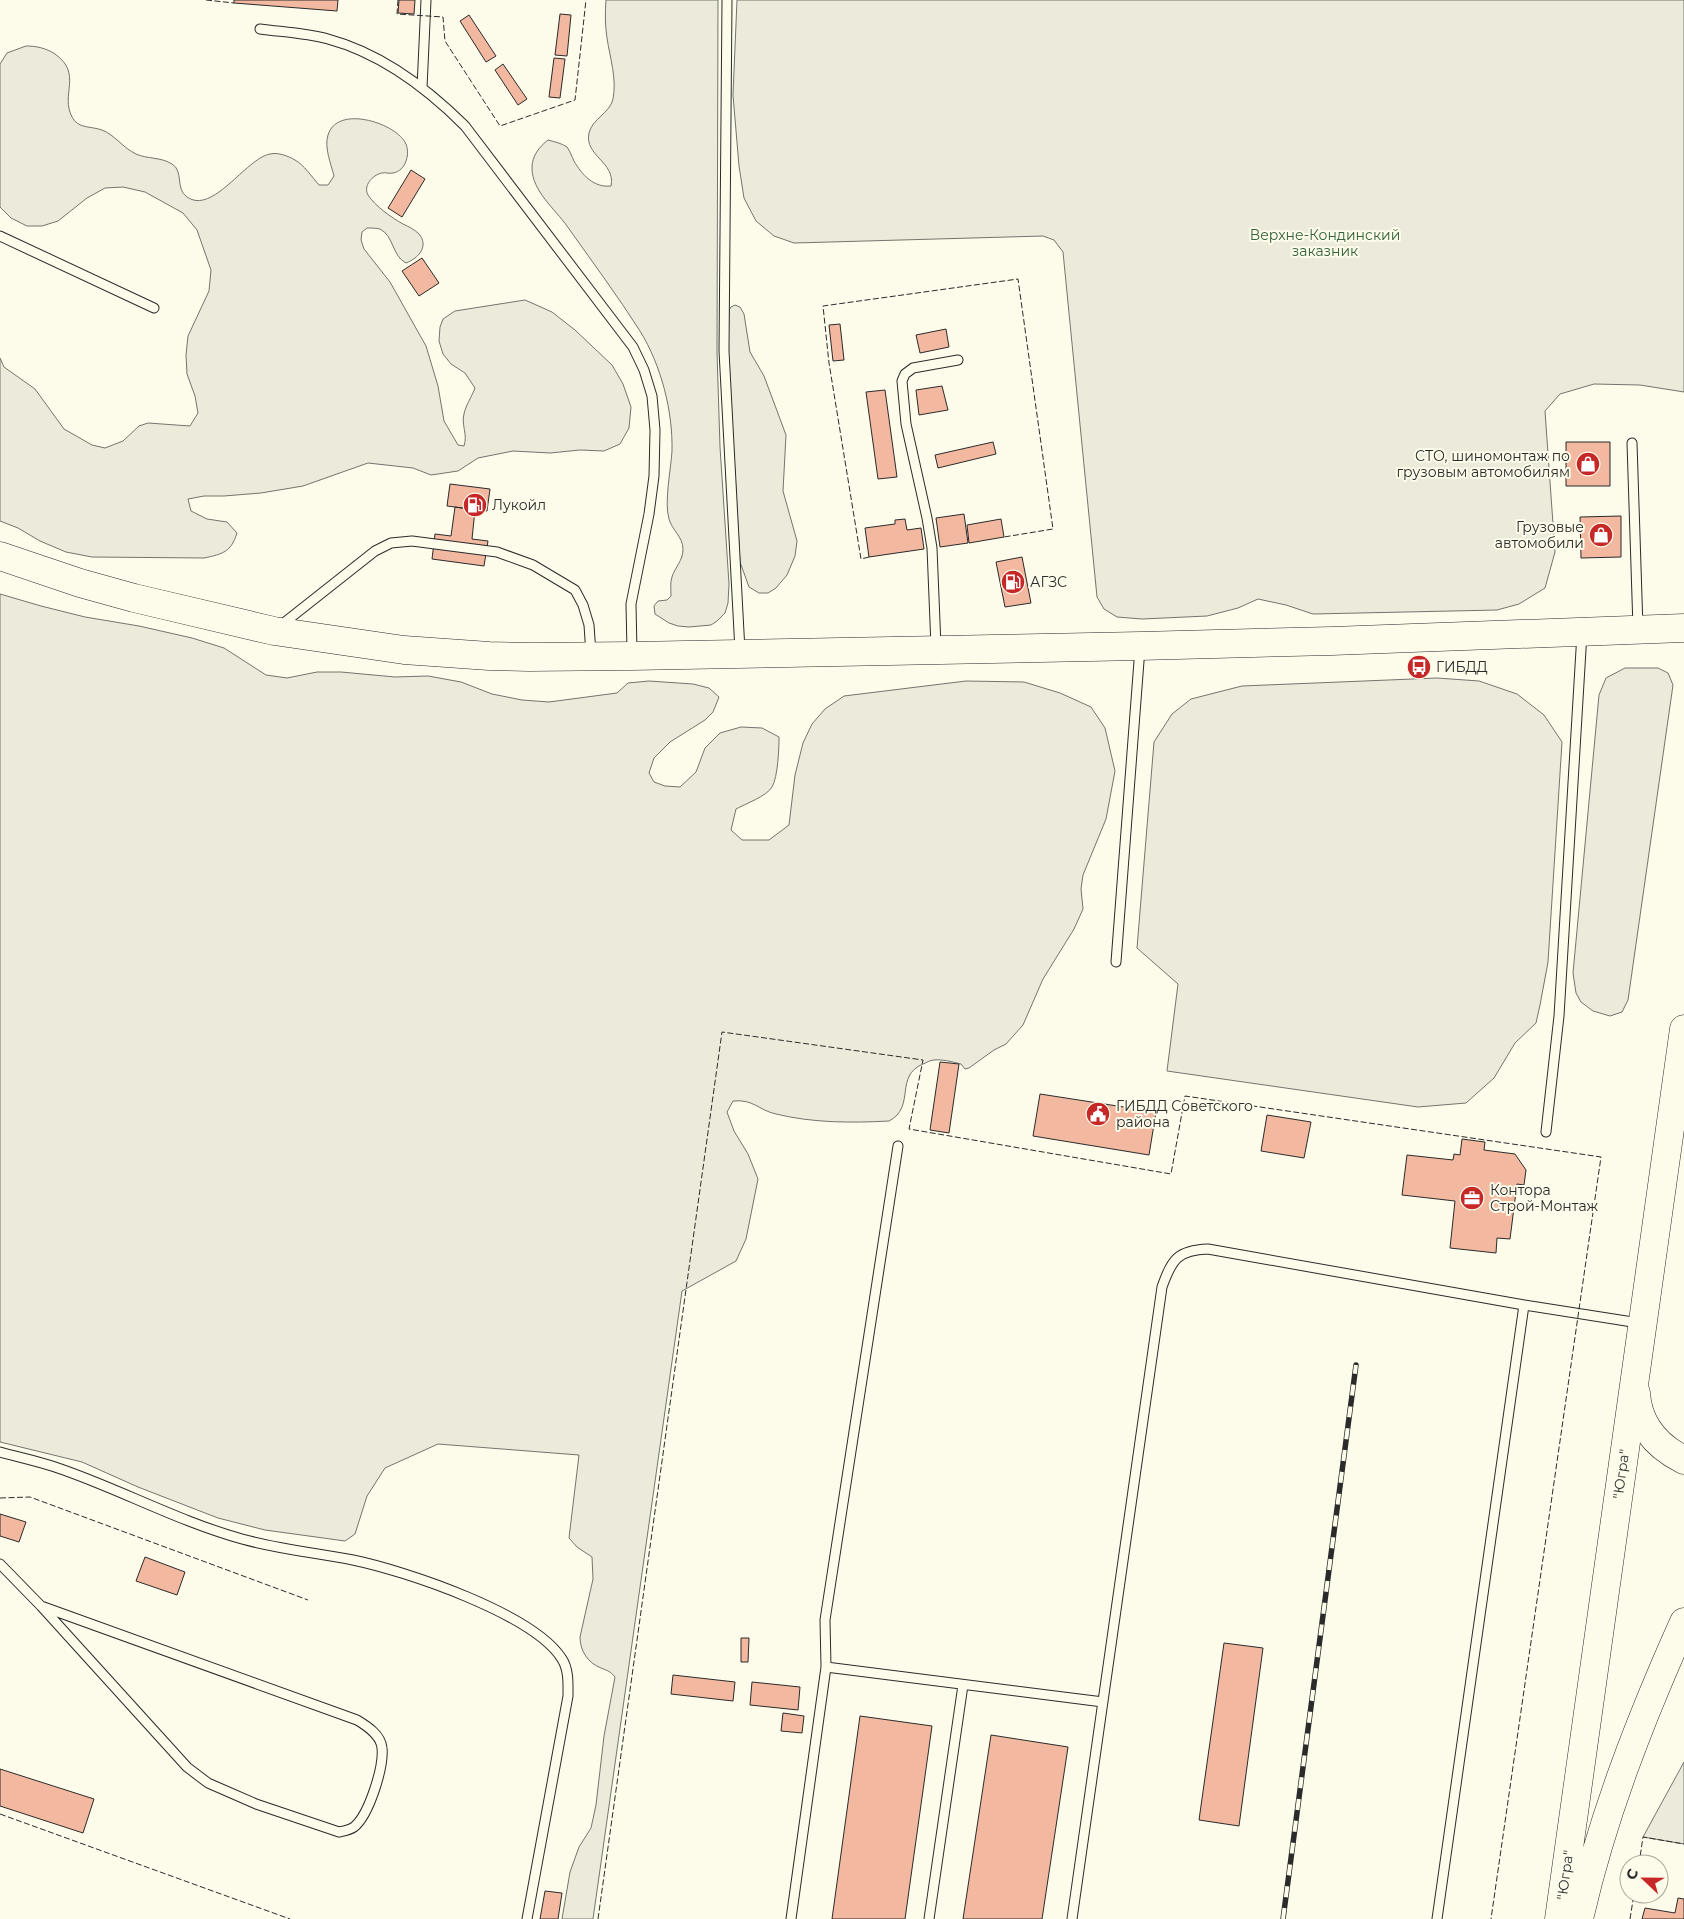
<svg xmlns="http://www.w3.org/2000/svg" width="1684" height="1919" font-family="Montserrat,sans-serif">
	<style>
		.green { fill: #ecebdb; stroke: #74746e }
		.building { fill: #f2b8a0; stroke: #2b2b2b }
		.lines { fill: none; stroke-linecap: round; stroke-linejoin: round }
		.service-casing { stroke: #2b2b2b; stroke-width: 11 }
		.primary-casing { stroke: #2b2b2b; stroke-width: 29 }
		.trunk-casing { stroke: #2b2b2b; stroke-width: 29 }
		.service { stroke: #fdfbea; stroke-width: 9 }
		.primary { stroke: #fdfbea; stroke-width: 28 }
		.trunk { stroke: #fdfbea; stroke-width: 28 }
		.rail-casing { stroke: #2b2b2b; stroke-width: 5.5 }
		.rail { stroke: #fdfbea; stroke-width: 4; stroke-dasharray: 11; stroke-linecap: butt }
		.fence { stroke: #2b2b2b; stroke-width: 1; stroke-dasharray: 6 2.5; stroke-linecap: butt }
		.labels { text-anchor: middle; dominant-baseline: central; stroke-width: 4; stroke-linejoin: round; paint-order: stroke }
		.park-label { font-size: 14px; fill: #34623c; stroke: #fdfbea }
		.poi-label { font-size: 14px; fill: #2b2b2b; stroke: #fdfbea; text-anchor: start }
		.street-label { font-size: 14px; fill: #2b2b2b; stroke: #fdfbea }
	</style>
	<rect width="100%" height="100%" fill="#fdfbea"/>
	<!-- green -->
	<path class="green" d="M606 0H718L717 353 720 447 729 584 728 603 725 613 717 621 711 625 689 627 678 626 669 623 655 614 654 606 658 601 667 600 671 596C671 590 670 582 672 577 675 567 683 561 683 549 683 537 672 530 669 519 664 502 671 469 672 451 673 411 661 365 640 331 617 295 591 260 567 226 555 209 532 191 532 168 532 156 539 147 548 140 555 142 561 143 567 147 570 151 572 157 574 161 582 175 594 188 611 186 616 162 584 156 589 133 592 119 610 113 613 99 617 79 610 58 607 38 605 25 605 13 606 0Z
		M737 0H1684V392L1640 385 1594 384 1560 394 1545 411 1555 552 1545 588 1519 604 1497 610 1313 614 1286 605 1258 599 1238 608 1207 616 1142 619 1117 617 1104 609 1097 597 1063 252 1054 240 1043 236 794 243 774 236 756 221 744 198 739 166 733 95Z
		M26 46C36 46 46 48 55 54 83 74 60 94 72 117 78 129 91 126 102 130 115 135 123 148 136 154 147 159 161 157 172 164 184 171 175 189 187 197 213 215 245 159 270 154 278 152 288 156 295 160 304 165 312 177 319 185H328L334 176C331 164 324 147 328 135 337 105 393 122 405 142 411 153 406 171 393 173 389 174 385 172 382 173 372 175 363 186 368 195 375 206 392 218 403 224 409 227 414 229 419 234 429 246 419 258 406 263 392 256 394 236 380 229 376 228 371 228 367 228L362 232 361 240 364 249 390 282 426 346 438 386 444 421 458 445 464 446C468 434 461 425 464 414 465 407 472 396 475 388L465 373 451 364 443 354 439 341 440 327 443 319 455 311 525 300 552 312 575 330 612 365 623 384 631 407 629 428 620 444 604 451 580 450 550 453 513 451 478 458 458 471 431 475 413 468 368 463 303 486 261 493 224 496H204L188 499 191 511 207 519 227 522 237 533C231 552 223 554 204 558L92 557 66 552 40 541 18 528 0 521V358L4 367 35 389 64 429 92 445 105 448 123 441 139 426 148 423 190 426 198 413 195 396 187 374 186 355 188 336 209 291 211 270 197 230 183 213 145 192 123 187 105 188 87 198 58 221 42 226H27L11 218 0 207V64L7 53Z
		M735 305 740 307 744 314 750 352 764 376 786 435 783 491 797 541 795 556 787 575 776 588 768 593H759L749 587 740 562 728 352 729 310 731 307Z
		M0 594 41 606 85 617 139 626 192 638 224 648 266 675 287 678 317 672H341L395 677 428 676 461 682 492 694 522 700 549 702 617 693 628 683 649 681 693 684 709 688 719 697 713 712 705 720 670 742 654 758 649 773 654 782 665 786 680 787 696 772 705 748 720 733 741 727 762 728 779 737C779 748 778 777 772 787 767 796 745 804 736 809L731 830 742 840H769L789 825 795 775 803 743 812 724 825 709 844 696 966 681 1024 682 1060 693 1091 707 1105 728 1115 771 1106 819 1083 875 1081 889 1083 909 1074 929 1043 979 1023 1025 1006 1044 994 1050 969 1068 965 1069 961 1064C953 1062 942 1059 934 1060 930 1060 926 1063 923 1064 894 1076 916 1107 889 1121 851 1123 813 1123 776 1114 758 1110 754 1099 733 1101L727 1112 734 1131 748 1154 758 1179 746 1239 736 1261 682 1291 593 1919H562L570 1872 579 1847 591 1828 596 1805 604 1736 615 1677C610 1671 608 1671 601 1668 588 1663 580 1651 580 1637L593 1579 592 1557 577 1547 569 1538 579 1455 438 1444 385 1468 367 1496 355 1534 345 1541 265 1530 218 1518 138 1487 82 1462 0 1442Z
		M1625 668H1658L1668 673 1673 685 1628 1000 1622 1012 1610 1016 1593 1011 1581 1002 1576 993 1573 973 1599 695 1606 678Z
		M1437 678 1479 681 1517 694 1544 715 1562 742 1548 962 1540 1005 1536 1023 1515 1043 1494 1078 1466 1103 1418 1107 1167 1071 1178 984 1137 948 1154 742 1172 714 1191 699 1242 686Z
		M1684 1762V1844L1643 1837Z"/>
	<!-- building -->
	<path class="building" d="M234 0H338L337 11 234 3Z
		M399 0H415L414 14 398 13Z
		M560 14 571 15 567 56 555 55Z
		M469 15 496 56 486 62 460 21Z
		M554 58 565 59 560 98 549 97Z
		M503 64 527 99 518 105 495 70Z
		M411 170 425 179 402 217 388 208Z
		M422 258 439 283 419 296 402 271Z
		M840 324 844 360 833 361 829 325Z
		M946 329 949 347 920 353 916 335Z
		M942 386 948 410 919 415 916 390Z
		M885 390 897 477 878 479 866 392Z
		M993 442 996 454 938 468 935 455Z
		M1566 442H1610V486H1566Z
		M450 484 490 489 487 511 447 506Z
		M455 507 475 510 472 539 488 541 484 566 432 559 435 534 451 536Z
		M964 514 968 543 940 547 936 518Z
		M1621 516V557L1581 558 1580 517Z
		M905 519 907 530 921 528 924 549 869 557 865 528 895 524V520Z
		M1001 519 1004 537 969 543 967 525Z
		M1022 557 1031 603 1005 607 996 562Z
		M940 1062 959 1064 949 1133 930 1130Z
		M1040 1094 1156 1112 1149 1155 1033 1136Z
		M1267 1115 1311 1122 1304 1158 1261 1151Z
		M1462 1139 1485 1142 1484 1150 1515 1154 1526 1170 1524 1185 1517 1184 1510 1239 1497 1238 1496 1253 1450 1248 1455 1201 1402 1195 1407 1155 1453 1160 1454 1154 1460 1155Z
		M0 1514 26 1522 19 1542 0 1536Z
		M145 1557 185 1572 177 1595 136 1581Z
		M741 1638H749L748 1662H741Z
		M1224 1643 1263 1648 1239 1826 1199 1820Z
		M673 1675 735 1682 733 1701 671 1694Z
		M752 1682 800 1687 798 1710 750 1705Z
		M783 1713 804 1716 802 1733 781 1731Z
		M860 1716 932 1726 905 1919H832Z
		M991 1735 1068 1747 1042 1919H963Z
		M0 1769 94 1799 83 1833 0 1806Z
		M545 1891 562 1893 558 1919H540Z
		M1678 1898 1684 1899V1919H1642L1645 1908 1675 1913Z"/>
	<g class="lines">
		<!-- service casing -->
		<g class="service-casing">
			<path id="service" d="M727 0 724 351 740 651
				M260 29C282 32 306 33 328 39 380 53 428 89 465 126L633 347 644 370 652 396 655 430 654 476 649 514 631 604 632 652
				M422 88 426 0
				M0 236 154 308
				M1632 443 1638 628
				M280 626 375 551 391 543 412 541 497 552 533 565 575 590 583 605 589 625 591 654
				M936 647 932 548 927 518 906 424 902 381 905 374 913 368 958 360
				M1116 962 1140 648
				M1546 1132 1559 1016 1582 633
				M0 1452C18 1457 37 1461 55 1467 118 1488 177 1521 242 1539 278 1549 317 1553 353 1560 406 1571 534 1614 562 1659 569 1670 568 1684 568 1696L527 1919
				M0 1564 41 1606 187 1767 208 1783 256 1804 339 1832C344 1831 350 1830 354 1827 369 1815 384 1767 382 1748 381 1735 367 1726 357 1720L41 1606
				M826 1667 1103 1702
				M791 1919 826 1667 825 1620 898 1146
				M929 1919 963 1685
				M1072 1919 1162 1287C1172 1259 1178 1250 1208 1249L1524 1305 1639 1323
				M1437 1919 1524 1305"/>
		</g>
		<!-- primary casing -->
		<g class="primary-casing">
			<path id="primary" d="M0 556 80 583 134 598 274 631 404 650 489 656 529 657 632 656 1140 646 1332 641 1684 628"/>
		</g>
		<!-- trunk casing -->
		<g class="trunk-casing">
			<path id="trunk" d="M1636 1393C1638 1425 1656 1446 1684 1460
				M1559 1919 1684 1029
				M1579 1919C1602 1817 1641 1718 1684 1622"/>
		</g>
		<!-- service -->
		<use href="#service" class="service"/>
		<!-- primary -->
		<use href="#primary" class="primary"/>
		<!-- trunk -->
		<use href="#trunk" class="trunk"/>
		<!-- rail casing -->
		<g class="rail-casing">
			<path id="rail" d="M1283 1919 1356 1365"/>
		</g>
		<!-- rail -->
		<use href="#rail" class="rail"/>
		<!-- fence -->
		<path class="fence" d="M206 0 234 3
			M398 0 397 14 443 17 445 41 500 126 575 100 586 0
			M869 557 861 559 829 363 823 306 1018 279 1053 529 1004 537
			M0 1498 30 1497 308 1600
			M0 1814 290 1919
			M1639 1864 1643 1837 1684 1844
			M598 1919 722 1032 923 1060 909 1129 1171 1174 1185 1096 1601 1157 1491 1919
			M1630 1919 1634 1894"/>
	</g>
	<!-- icons -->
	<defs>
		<g id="shop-disc" transform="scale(1.25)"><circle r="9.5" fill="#c62828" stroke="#fdfbea"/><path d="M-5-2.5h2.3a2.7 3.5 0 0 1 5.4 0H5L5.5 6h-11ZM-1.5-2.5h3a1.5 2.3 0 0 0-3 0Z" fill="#fff"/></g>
		<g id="fuel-disc" transform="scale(1.25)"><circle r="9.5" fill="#c62828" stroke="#fdfbea"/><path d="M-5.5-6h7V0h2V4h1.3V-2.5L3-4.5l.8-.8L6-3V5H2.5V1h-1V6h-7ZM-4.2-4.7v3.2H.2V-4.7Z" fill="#fff"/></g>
		<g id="bus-disc" transform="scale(1.25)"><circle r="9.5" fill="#c62828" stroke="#fdfbea"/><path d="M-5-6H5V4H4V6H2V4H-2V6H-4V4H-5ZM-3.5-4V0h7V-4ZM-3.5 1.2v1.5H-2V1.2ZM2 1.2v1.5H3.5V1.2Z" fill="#fff"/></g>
		<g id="civic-disc" transform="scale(1.25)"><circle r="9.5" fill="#c62828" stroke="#fdfbea"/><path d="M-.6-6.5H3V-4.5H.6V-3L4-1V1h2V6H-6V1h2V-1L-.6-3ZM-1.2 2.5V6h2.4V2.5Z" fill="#fff"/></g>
		<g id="office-disc" transform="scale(1.25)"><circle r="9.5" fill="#c62828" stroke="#fdfbea"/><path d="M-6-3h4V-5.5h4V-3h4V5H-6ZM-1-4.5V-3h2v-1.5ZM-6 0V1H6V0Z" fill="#fff"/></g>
	</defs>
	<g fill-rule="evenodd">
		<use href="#shop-disc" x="1588" y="464"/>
		<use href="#fuel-disc" x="475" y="505"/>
		<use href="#shop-disc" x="1601" y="535"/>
		<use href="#fuel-disc" x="1013" y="582"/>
		<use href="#bus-disc" x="1419" y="667"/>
		<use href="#civic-disc" x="1098" y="1114"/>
		<use href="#office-disc" x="1472" y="1198"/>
	</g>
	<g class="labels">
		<!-- park labels -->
		<g class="park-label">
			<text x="1325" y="235">Верхне-Кондинский<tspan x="1325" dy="16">заказник</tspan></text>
		</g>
		<!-- poi labels -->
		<g class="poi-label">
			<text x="1570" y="456" text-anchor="end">СТО, шиномонтаж по<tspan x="1570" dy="16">грузовым автомобилям</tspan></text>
			<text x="492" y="505">Лукойл</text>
			<text x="1584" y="527" text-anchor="end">Грузовые<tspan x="1584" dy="16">автомобили</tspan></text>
			<text x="1030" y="582">АГЗС</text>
			<text x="1436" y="667">ГИБДД</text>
			<text x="1116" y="1106">ГИБДД Советского<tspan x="1116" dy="16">района</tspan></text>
			<text x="1490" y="1190">Контора<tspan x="1490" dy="16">Строй-Монтаж</tspan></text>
		</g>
		<!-- street labels -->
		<g class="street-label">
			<text transform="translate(1621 1474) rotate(-82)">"Югра"</text>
			<text transform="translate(1565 1875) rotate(-82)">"Югра"</text>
		</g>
	</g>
	<!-- north arrow -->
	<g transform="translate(1644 1879) rotate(292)"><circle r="24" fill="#fdfbea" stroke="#a9a89e"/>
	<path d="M0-4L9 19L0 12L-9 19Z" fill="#c62828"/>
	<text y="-8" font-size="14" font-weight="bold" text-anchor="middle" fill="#2b2b2b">С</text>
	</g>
</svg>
